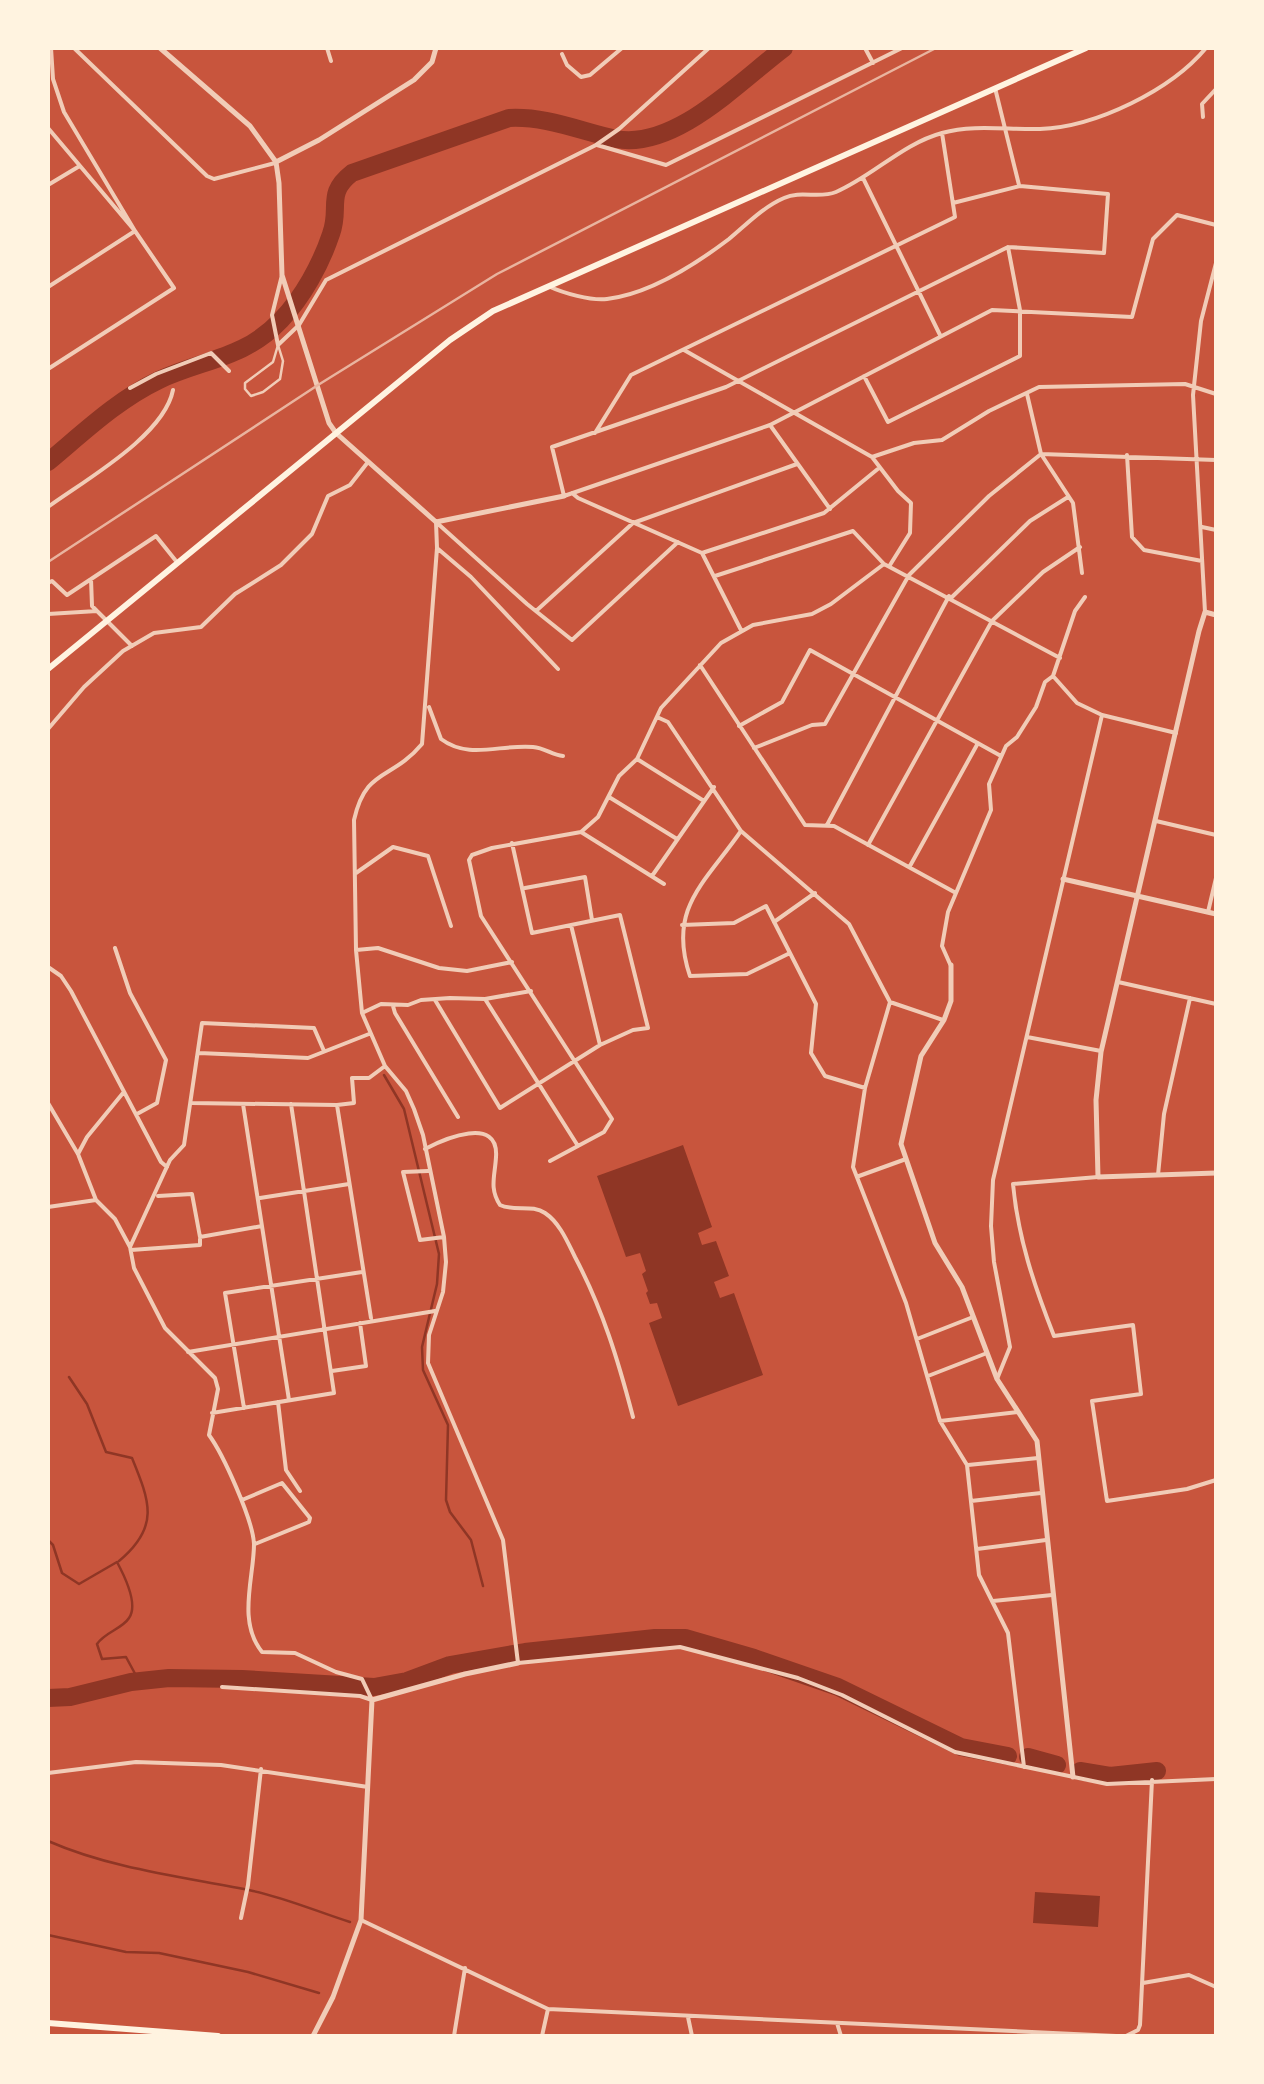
<svg xmlns="http://www.w3.org/2000/svg" width="1264" height="2084" font-family="'Fira Sans',sans-serif">
	<style>
		.water { fill: #8f3625 }
		.lines { fill: none; stroke-linecap: round; stroke-linejoin: round }
		.stream { stroke: #8f3625; stroke-width: 2.5 }
		.river { stroke: #8f3625; stroke-width: 18 }
		.service { stroke: #f1ccb7; stroke-width: 2.5 }
		.pedestrian { stroke: #f1ccb7; stroke-width: 4 }
		.minor { stroke: #f1ccb7; stroke-width: 4 }
		.tertiary { stroke: #f1ccb7; stroke-width: 5 }
		.primary { stroke: #fff3e0; stroke-width: 6 }
		.rail { stroke: #e9b49f; stroke-width: 2.5 }
	</style>
	<rect width="100%" height="100%" fill="#c8553d"/>
	<!-- water -->
	<path class="water" d="M683 1145 712 1227 698 1233 702 1245 716 1241 729 1276 714 1282 720 1298 734 1293 763 1375 678 1406 649 1323 662 1318 657 1303 650 1304 646 1293 648 1291 642 1274 646 1271 640 1253 626 1257 597 1176Z
		M1035 1892 1100 1896 1098 1927 1033 1923Z"/>
	<g class="lines">
		<!-- stream -->
		<path class="stream" d="M384 1075 404 1109 439 1254 437 1284 422 1347 423 1370 448 1425 446 1500 450 1512 471 1540 483 1586
			M69 1377 87 1404 106 1452 132 1458C150 1502 160 1527 119 1561
			M48 1540 53 1545 62 1573 79 1584 117 1562C124 1575 139 1604 129 1618 122 1629 105 1632 97 1644L102 1659 126 1657 139 1681
			M48 1841C112 1869 184 1877 253 1891 286 1898 318 1912 350 1922
			M48 1935 126 1952 159 1953 248 1972 319 1993"/>
		<!-- river -->
		<path class="river" d="M48 462C83 433 117 400 159 380 204 359 244 359 281 320 303 297 321 264 331 234 341 207 325 194 352 173L509 118C546 116 580 131 616 139 675 150 740 81 784 48
			M48 1698 70 1697 131 1682 169 1678 242 1679 374 1687 407 1681 450 1665 525 1652 655 1638H685L754 1658 838 1687 961 1747 1008 1756
			M1028 1757 1057 1765
			M1080 1771 1110 1776 1157 1771"/>
		<!-- service -->
		<path class="service" d="M278 345 283 361 280 379 263 392 251 396 245 389V383L273 362Z"/>
		<!-- pedestrian -->
		<path class="pedestrian" d="M425 1149C444 1139 499 1115 496 1157 495 1176 489 1188 500 1205 515 1212 532 1204 545 1213 560 1223 568 1243 575 1257 603 1310 618 1360 633 1417"/>
		<!-- minor -->
		<path class="minor" d="M74 48 207 176 214 179 275 163
			M327 48 331 61
			M865 48 873 63
			M562 54 567 65 581 77 590 75 622 48
			M995 88 1019 185
			M1203 117 1202 104 1216 89
			M48 128 135 231 174 288 48 369
			M597 145 666 165 902 48
			M863 178 940 335
			M48 185 78 167
			M953 203 1020 186 1108 194 1104 253 1008 247 726 387 552 447 564 496 770 425 992 310 1132 317 1153 239 1177 215 1216 225
			M282 275 272 315 278 345 299 325 326 280 596 145 619 129 709 48
			M548 286C563 293 591 301 607 299 649 294 696 264 729 239 746 225 763 207 784 198 801 190 819 199 836 192 873 176 902 144 942 133 974 124 1007 130 1040 129 1096 127 1171 90 1206 48
			M48 287 135 231 64 112 53 79 51 48
			M684 350 872 457 898 491 911 503 910 533 890 565
			M864 376 888 422 1020 356V310L1008 247
			M130 388 156 374 211 353 229 371
			M1027 394 1041 454 1073 503 1082 573
			M770 425 830 509
			M595 433 631 375 955 217 942 133
			M1127 455 1132 537 1144 550 1202 561
			M872 457 914 443 942 440 989 411 1039 387 1185 384 1216 394
			M572 493 578 498 702 553 741 630
			M48 507C85 480 164 436 173 390
			M436 522 437 548 422 744C391 781 366 767 354 820L356 950 362 1013 385 1066 406 1091 414 1109 423 1135 444 1237 446 1262 443 1292 429 1335 428 1363 503 1540 518 1663 680 1647 798 1678 842 1695 955 1752 1107 1784 1216 1779
			M436 522 527 604 572 640 678 542
			M1202 527 1216 530
			M437 548 471 577 558 669
			M702 553 824 513 879 468
			M715 576 853 531 884 564 1060 658
			M91 579 92 606 132 646
			M48 583 52 581 67 595 156 536 176 561
			M951 598 1030 521 1068 497
			M536 611 633 523 797 464
			M1205 612 1193 395 1201 321 1216 263
			M48 614 97 611
			M700 665 805 825 834 826 956 893
			M1053 676 1077 703 1102 715 1176 733
			M429 707 441 739C469 760 500 744 533 747 545 748 552 755 563 756
			M657 717 668 722 741 831 849 924 890 1002 943 1020
			M739 726 782 702 810 650 1001 756
			M48 729 84 687 123 651 154 633 201 627 235 594 281 565 312 534 328 496 350 485 368 462
			M754 748 812 725 825 724 909 575 989 496 1041 454 1216 460
			M637 759 704 801
			M609 797 677 839
			M1156 821 1216 835
			M827 825 949 596
			M741 831C705 883 667 908 690 976L747 974 790 953
			M581 832 664 884
			M512 843 532 933 620 915 648 1028 633 1030 600 1045
			M868 845 992 621 1043 572 1080 547
			M910 866 978 743
			M356 873 393 847 428 856 451 926
			M652 876 714 787
			M525 888 585 877 592 920
			M1208 912 1216 878
			M774 922 815 893
			M682 925 734 923 766 906 816 1004 811 1053 825 1076 865 1088
			M115 948 130 993 166 1060 157 1103 137 1114
			M356 950 378 948 439 968 467 971 512 962
			M950 964 942 946 948 912 991 810 989 784 1006 746 1017 737 1036 707 1045 682 1053 676 1075 611 1085 597
			M48 967 61 976 71 991 161 1162 167 1167
			M1118 982 1216 1004
			M485 999 578 1146
			M435 1000 500 1108 600 1045 571 925
			M890 1002 865 1088 853 1167 906 1303 940 1421 967 1465 979 1575 1008 1633 1024 1767
			M393 1006 395 1013 458 1117
			M362 1013 381 1004 408 1005 421 1000 450 998 485 999 531 991
			M1027 1037 1101 1051
			M199 1053 308 1058 369 1034
			M48 1103 78 1154 96 1200 115 1219 130 1247 134 1268 165 1328 215 1378 218 1389 209 1435C223 1454 253 1520 254 1544 254 1578 237 1621 262 1652L295 1653 336 1672 362 1679 372 1700
			M192 1103 337 1105 354 1103 352 1078H369L385 1066
			M243 1104 289 1400
			M337 1105 371 1318
			M78 1154 87 1137 123 1093
			M550 1161 604 1132 612 1119 481 916 469 860 472 855 492 848 581 832 598 817 619 776 637 759 661 708 721 643 753 625 812 614 831 604 884 564
			M428 1171 403 1172 420 1240 444 1237
			M1158 1175 1164 1114 1190 998
			M859 1176 906 1159
			M1098 1177 1013 1184C1018 1238 1034 1285 1054 1336L1133 1325 1141 1394 1092 1401 1107 1501 1187 1489 1216 1480
			M158 1196 192 1194 200 1237 262 1226
			M260 1198 349 1184
			M48 1207 96 1200
			M130 1247 170 1160 184 1145 202 1023 314 1028 324 1051
			M131 1250 200 1245V1239
			M917 1339 973 1317
			M188 1352 435 1311
			M332 1371 366 1366 360 1323
			M928 1376 987 1353
			M997 1379 1010 1347 994 1262 991 1226 993 1180 1102 715
			M278 1402 286 1470 300 1491
			M244 1408 225 1293 362 1272
			M212 1413 334 1393 291 1104
			M940 1421 1018 1412
			M968 1465 1038 1458
			M242 1500 282 1483 310 1518 309 1522 255 1544
			M971 1501 1041 1493
			M977 1549 1046 1540
			M993 1601 1052 1595
			M222 1687 360 1696 372 1700
			M48 1773 136 1762 221 1765 368 1787
			M241 1918 248 1885 261 1769
			M361 1920 548 2009 1116 2036
			M1143 1983 1189 1975 1216 1987
			M688 2017 692 2036
			M837 2023 841 2036
			M454 2036 465 1968
			M542 2036 548 2009
			M1126 2036 1138 2030 1140 2025 1152 1780"/>
		<!-- tertiary -->
		<path class="tertiary" d="M160 48 250 126 276 162 279 183 282 275 329 423 336 433 436 522 564 496
			M276 162 319 140 414 80 432 62 436 48
			M1216 615 1205 612 1199 631 1101 1052 1096 1100 1098 1177 1216 1173
			M1063 879 1216 914
			M951 965V1001L944 1020 921 1056 901 1144 935 1243 962 1287 997 1379 1037 1441 1073 1777
			M313 2036 333 1997 361 1920 372 1700 465 1674 518 1663"/>
		<!-- primary -->
		<path class="primary" d="M48 669 450 340 493 311 1086 48
			M48 2023 218 2036"/>
		<!-- rail -->
		<path class="rail" d="M48 562 318 385 497 274 936 48"/>
	</g>
	<!-- border -->
	<rect width="1264" height="2084" fill="none" stroke="#fff3e0" stroke-width="100"/>
</svg>
